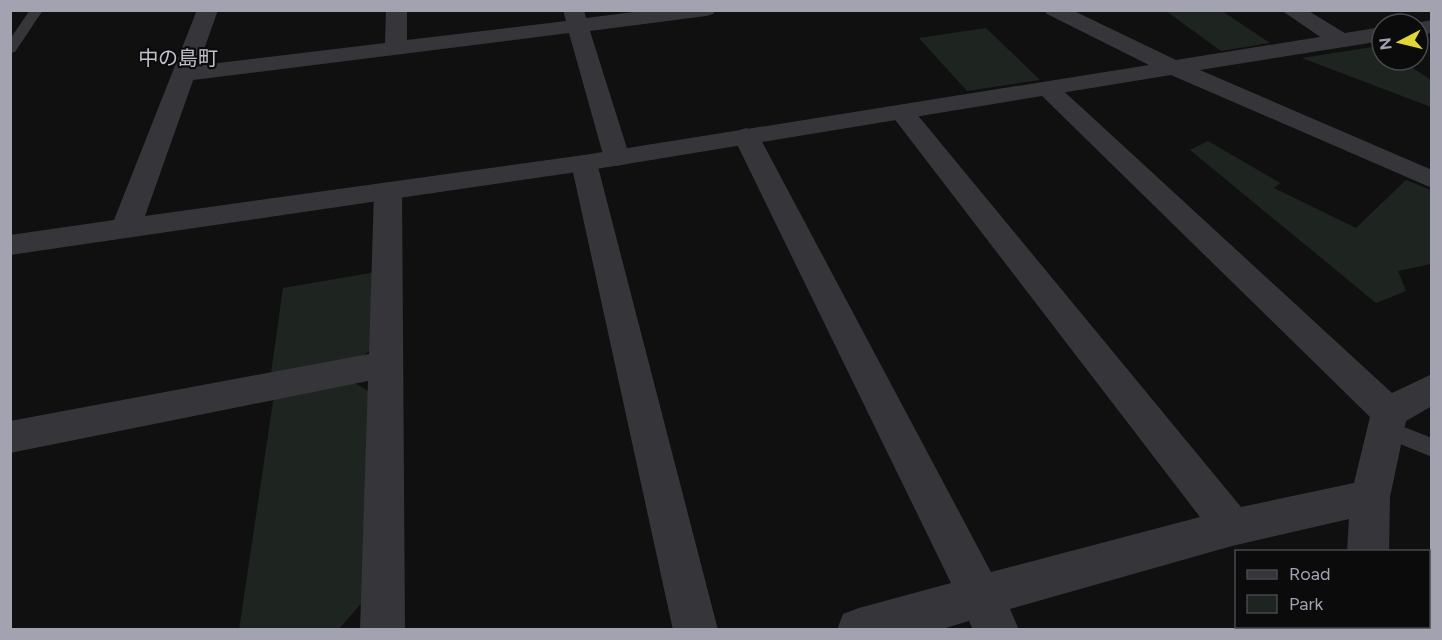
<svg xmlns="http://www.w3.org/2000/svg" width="1442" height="640" font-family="Figtree,'Noto Sans JP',sans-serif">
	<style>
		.green { fill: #1e2521 }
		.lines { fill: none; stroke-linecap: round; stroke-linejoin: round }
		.service { fill: #36363a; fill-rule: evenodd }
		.minor { fill: #36363a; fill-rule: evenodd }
		.tertiary { fill: #36363a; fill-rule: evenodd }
		.labels { text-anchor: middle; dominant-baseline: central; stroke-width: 4.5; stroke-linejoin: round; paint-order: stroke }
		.far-quarter-label { font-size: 20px; fill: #c2c2cd; stroke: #0b0b0c }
	</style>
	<rect width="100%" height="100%" fill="#101011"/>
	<!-- green -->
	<path class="green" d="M1166 11H1222L1270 43 1221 51Z
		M986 28 1040 80 967 91 919 38Z
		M1379 46 1382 48V60H1401L1431 80V107L1302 58Z
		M1208 141 1280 183 1274 188 1356 228 1406 180 1431 190V264L1398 271 1406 291 1376 303 1190 150Z
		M376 272 374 347 353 364 270 380 283 288Z
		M351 381 370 392 366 598 339 629 239 630 274 395Z"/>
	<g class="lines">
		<!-- service -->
		<path class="service" d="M30 10H43L15 52 10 53V39Z
			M1386 420 1432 438V457L1378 435 1375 429 1378 423Z"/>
		<!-- minor -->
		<path class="minor" d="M386 10H407V40L566 21 563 10H584L586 18 650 10H716L713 14 706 16 590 31 630 158 626 164 617 166 608 164 604 158 569 33 185 81 177 79 173 74 177 69 185 67 385 43Z
			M1281 10H1307L1348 35 1351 40 1348 45 1340 47 1332 45Z
			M1048 82 1056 84 1392 393 1432 374V406L1406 421 1390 497 1389 552H1347L1349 519 1232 546 1010 609 1019 630H973L969 621 939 630H837L843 614 859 608 951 583 733 136 737 131 746 128 755 131 759 136 991 572 1200 517 893 117 890 112 893 107 902 105 911 107 1241 507 1354 483 1370 417 1040 94 1036 89 1040 84Z
			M584 155 594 157 597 163 718 630H673L571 163 574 157Z
			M388 183 398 186 402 192 405 630H360L368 381 10 453V421L369 354 374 192 378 186Z
			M1342 626H1387V630H1342Z"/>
		<!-- tertiary -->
		<path class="tertiary" d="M197 10H218L145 216 584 155 1149 65 1047 14 1044 10H1072L1176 60 1382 27V41L1200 70 1432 170V188L1171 75 584 171 10 255V235L114 220Z
			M1432 20V33L1418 35V24H1410Z"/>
	</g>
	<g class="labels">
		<!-- far-quarter labels -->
		<g class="far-quarter-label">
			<text x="178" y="58">中の島町</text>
		</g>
	</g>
	<!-- border -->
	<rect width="1442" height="640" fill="none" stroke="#a2a2b1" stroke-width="24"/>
	<!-- legend -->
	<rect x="1235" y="550" width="195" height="78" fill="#0b0b0c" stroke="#47474e" stroke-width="1.5"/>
	<rect x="1247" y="570" width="30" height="9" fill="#36363a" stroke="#47474e" stroke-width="1.5"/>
	<text x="1289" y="580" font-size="18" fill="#a2a2b1">Road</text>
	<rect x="1247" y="595" width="30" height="18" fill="#1e2521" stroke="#47474e" stroke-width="1.5"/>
	<text x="1289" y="610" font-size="18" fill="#a2a2b1">Park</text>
	<!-- north arrow -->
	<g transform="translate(1400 42) rotate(263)"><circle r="28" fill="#0b0b0c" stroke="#47474e" stroke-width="1.5"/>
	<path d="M0-4.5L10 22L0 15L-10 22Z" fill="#e2d636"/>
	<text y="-9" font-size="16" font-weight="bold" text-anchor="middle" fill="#a2a2b1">N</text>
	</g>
</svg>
